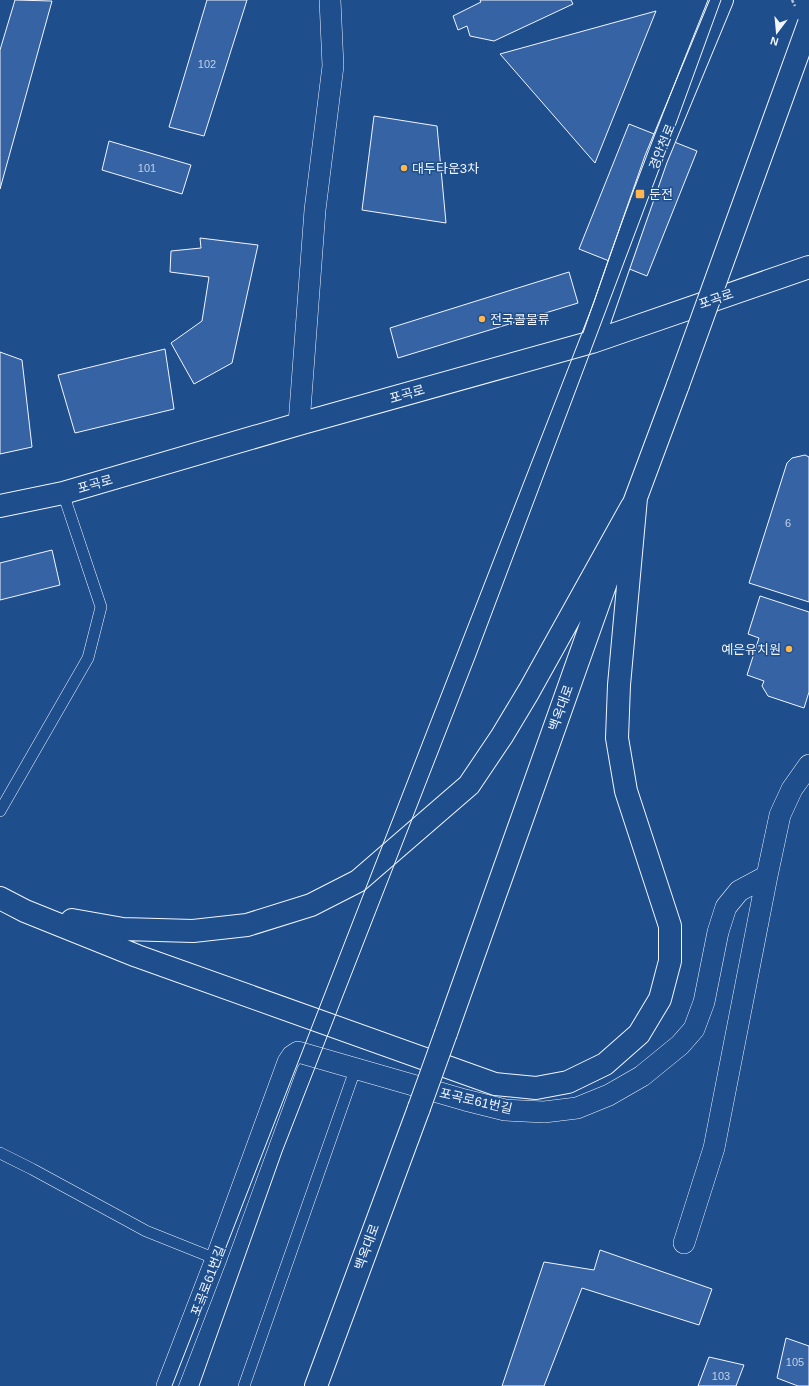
<svg xmlns="http://www.w3.org/2000/svg" width="809" height="1386" font-family="Arial,'Noto Sans KR',sans-serif">
	<style>
		.building { fill: #3563a3; stroke: #f2f6ff }
		.lines { fill: none; stroke-linecap: round; stroke-linejoin: round }
		.service-casing { stroke: #f2f6ff; stroke-width: 12 }
		.minor-casing { stroke: #f2f6ff; stroke-width: 22 }
		.tertiary-casing { stroke: #f2f6ff; stroke-width: 24 }
		.primary-casing { stroke: #f2f6ff; stroke-width: 24 }
		.path { stroke: #b3c4dc; stroke-width: 2.5; stroke-dasharray: 3 2; stroke-linecap: butt }
		.service { stroke: #1f4e8c; stroke-width: 11 }
		.minor { stroke: #1f4e8c; stroke-width: 21 }
		.tertiary { stroke: #1f4e8c; stroke-width: 22 }
		.primary { stroke: #1f4e8c; stroke-width: 22 }
		.tram { stroke: #f2f6ff; stroke-width: 1 }
		.primary-bridge-casing { stroke: #f2f6ff; stroke-width: 24; stroke-linecap: butt }
		.primary-bridge { stroke: #1f4e8c; stroke-width: 22 }
		.poi-dot { fill: #ffb74d; stroke: #1f4e8c; stroke-width: 1.5 }
		.labels { text-anchor: middle; dominant-baseline: central; stroke-width: 3; stroke-linejoin: round; paint-order: stroke }
		.number-label { font-size: 11px; fill: #c3d1e8 }
		.street-label { font-size: 13px; fill: #f2f6ff; stroke: #1f4e8c }
		.poi-label { font-size: 13px; fill: #f2f6ff; stroke: #1f4e8c; text-anchor: start }
	</style>
	<rect width="100%" height="100%" fill="#1f4e8c"/>
	<!-- building -->
	<path class="building" d="M15 0 52 1 0 189V50Z
		M207 0H247L204 136 169 127Z
		M480 0H571L573 4 494 41 470 36 467 26 458 30 453 16 481 2Z
		M656 11 595 163 500 54Z
		M374 116 437 126 446 223 362 210Z
		M629 124 697 151 647 276 579 249Z
		M109 141 191 165 182 194 102 170Z
		M200 238 258 245 232 363 194 384 171 343 202 321 209 277 170 272 171 251 201 248Z
		M569 272 578 303 398 358 390 328Z
		M165 349 174 409 75 433 58 375Z
		M0 352 22 360 32 447 0 454Z
		M805 455 809 457V602L749 583 787 463 792 458Z
		M52 550 60 585 0 600V563Z
		M760 596 809 612V692L804 708 768 696 762 686 764 681 747 675 759 638 748 634Z
		M600 1250 712 1289 699 1325 582 1288 544 1386H502L544 1262 594 1270Z
		M786 1338 809 1346V1386H798L777 1378Z
		M709 1357 744 1365 736 1386H698Z"/>
	<g class="lines">
		<!-- service casing -->
		<g class="service-casing">
			<path id="service" d="M0 811 88 658 101 607 63 493
				M0 1153 32 1169 146 1231 216 1259
				M244 1386 355 1070"/>
		</g>
		<!-- minor casing -->
		<g class="minor-casing">
			<path id="minor" d="M299 424 315 210 333 66 330 0
				M684 1243 714 1148 767 876
				M167 1386 216 1259 288 1062 292 1056 298 1052 465 1100 505 1110 544 1112 577 1108 609 1095 642 1076 680 1045 694 1029 704 1002 718 932 726 907 739 891 767 876 780 815 792 789 809 765"/>
		</g>
		<!-- tertiary casing -->
		<g class="tertiary-casing">
			<path id="tertiary" d="M592 342 656 159 722 0
				M0 506 63 493 299 424 592 342 809 267"/>
		</g>
		<!-- primary casing -->
		<g class="primary-casing">
			<path id="primary" d="M631 511 678 385
				M0 898 25 911 137 956 495 1084 536 1088 568 1082 605 1064 639 1034 660 999 670 961V926L626 791 617 738 619 685 636 498
				M72 920 123 929 193 931 247 925 311 905 358 881 469 785 502 736 529 691 632 506
				M446 1033 615 557
				M316 1386 419 1108"/>
		</g>
		<!-- path -->
		<path class="path" d="M792 0 795 6"/>
		<!-- service -->
		<use href="#service" class="service"/>
		<!-- minor -->
		<use href="#minor" class="minor"/>
		<!-- tertiary -->
		<use href="#tertiary" class="tertiary"/>
		<!-- primary -->
		<use href="#primary" class="primary"/>
		<!-- tram -->
		<path class="tram" d="M172 1386 594 302C628 200 668 100 708 0
			M199 1386 282 1152 475 658 666 151 721 0"/>
		<!-- primary-bridge casing -->
		<g class="primary-bridge-casing">
			<path id="primary-bridge" d="M678 385 809 23
				M419 1108 446 1033"/>
		</g>
		<!-- primary-bridge -->
		<use href="#primary-bridge" class="primary-bridge"/>
	</g>
	<!-- markers -->
	<g class="poi-dot">
		<circle cx="404" cy="168" r="4"/>
		<rect x="635" y="189" width="10" height="10" rx="2"/>
		<circle cx="482" cy="319" r="4"/>
		<circle cx="789" cy="649" r="4"/>
	</g>
	<g class="labels">
		<!-- number labels -->
		<g class="number-label">
			<text x="207" y="64">102</text>
			<text x="147" y="168">101</text>
			<text x="788" y="523">6</text>
			<text x="795" y="1362">105</text>
			<text x="721" y="1376">103</text>
		</g>
		<!-- street labels -->
		<g class="street-label">
			<text transform="translate(662 147) rotate(-68)">경안천로</text>
			<text transform="translate(716 299) rotate(-19)">포곡로</text>
			<text transform="translate(407 394) rotate(-16)">포곡로</text>
			<text transform="translate(95 484) rotate(-16)">포곡로</text>
			<text transform="translate(561 708) rotate(-70)">백옥대로</text>
			<text transform="translate(476 1101) rotate(13)">포곡로61번길</text>
			<text transform="translate(367 1247) rotate(-70)">백옥대로</text>
			<text transform="translate(208 1281) rotate(-69)">포곡로61번길</text>
		</g>
		<!-- poi labels -->
		<g class="poi-label">
			<text x="412" y="168">대두타운3차</text>
			<text x="649" y="194">둔전</text>
			<text x="490" y="319">전국콜물류</text>
			<text x="781" y="649" text-anchor="end">예은유치원</text>
		</g>
	</g>
	<!-- north arrow -->
	<g transform="translate(777 32) rotate(196)" stroke="#1f4e8c" stroke-width="3" paint-order="stroke">
	<path d="M0-3L7 15L0 10L-7 15Z" fill="#f2f6ff"/>
	<text y="-6" font-size="11" font-weight="bold" text-anchor="middle" fill="#f2f6ff">N</text>
	</g>
</svg>
